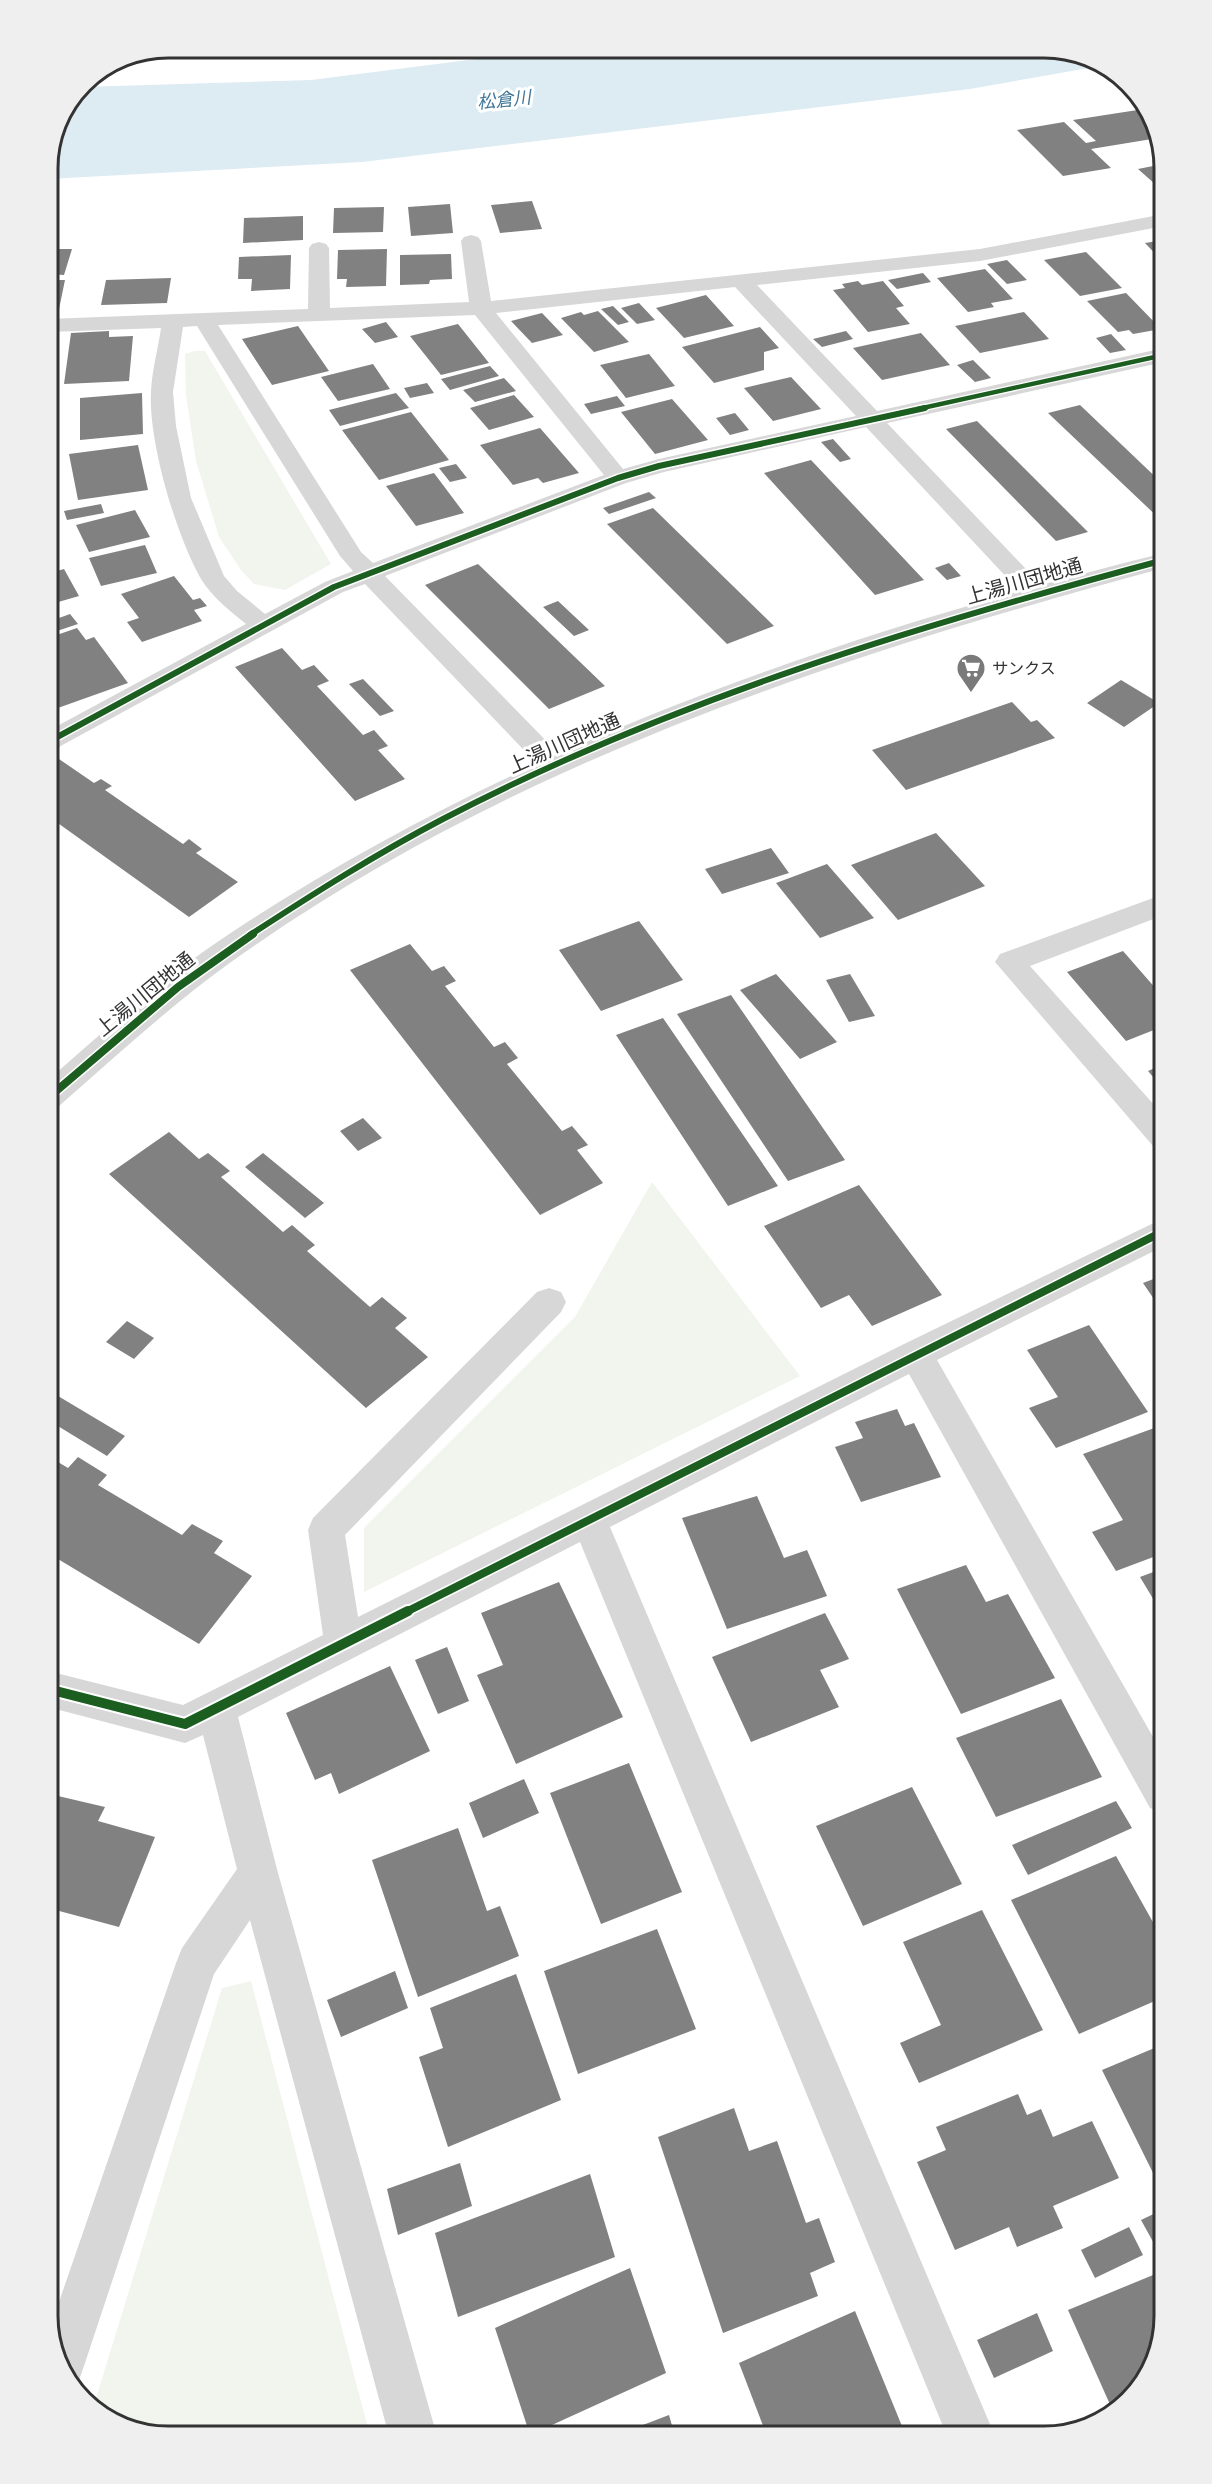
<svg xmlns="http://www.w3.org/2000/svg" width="1212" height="2484" font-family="'DM Sans','Noto Sans JP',sans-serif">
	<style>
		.green { fill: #f1f5ed }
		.water { fill: #ddebf3 }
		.building { fill: #818181 }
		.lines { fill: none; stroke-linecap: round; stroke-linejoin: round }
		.minor { fill: #d7d7d7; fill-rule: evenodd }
		.tertiary { fill: #d7d7d7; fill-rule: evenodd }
		.cycleway-far3-casing { stroke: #fff; stroke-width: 7 }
		.cycleway-far2-casing { stroke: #fff; stroke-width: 9 }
		.cycleway-far1-casing { stroke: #fff; stroke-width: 11 }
		.cycleway-casing { stroke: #fff; stroke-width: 14 }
		.cycleway-far3 { stroke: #1b5e20; stroke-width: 4.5 }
		.cycleway-far2 { stroke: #1b5e20; stroke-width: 6 }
		.cycleway-far1 { stroke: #1b5e20; stroke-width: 8 }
		.cycleway { stroke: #1b5e20; stroke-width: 10 }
		.labels { text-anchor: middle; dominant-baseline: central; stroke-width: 6; stroke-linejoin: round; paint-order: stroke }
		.far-poi-label { font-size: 16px; fill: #333; stroke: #fff; text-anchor: start }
		.far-water-label { font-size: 18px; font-style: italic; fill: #3f7597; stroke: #fff }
		.street-label { font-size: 20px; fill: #333; stroke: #fff }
		.rim { fill: none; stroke: #333; stroke-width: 3 }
	</style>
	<rect width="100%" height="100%" fill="#fff"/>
	<!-- green -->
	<path class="green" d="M195 351H205L331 564 285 590 254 584 241 570 219 537 196 461 186 395 185 354Z
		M652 1182 800 1376 364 1592V1528L575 1317Z
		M251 1981 370 2436H160L95 2411 93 2408 222 1988Z"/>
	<!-- water -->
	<path class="water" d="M564 48H1052L1100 66 970 89 362 162 48 179V160L57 122 81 87 311 80Z"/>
	<!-- building -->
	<path class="building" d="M1144 109 1155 122 1158 138 1091 149 1111 168 1063 176 1017 130 1064 122 1086 143 1096 141 1073 120Z
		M1163 164 1164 168V192L1138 169Z
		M532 201 542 229 500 233 491 205Z
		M450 204 453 233 411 236 408 207Z
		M384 207 383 232 333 233 334 208Z
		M303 216V240L243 243 244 218Z
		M1164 240V263L1145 243Z
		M48 249H72L64 275 48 274Z
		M387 249 386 286 346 287 347 279H337L338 250Z
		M1086 252 1122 288 1080 296 1044 260Z
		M451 254 452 279 430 280 429 284 400 285V255Z
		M291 255 290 289 251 291 252 279H238L239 257Z
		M1007 260 1027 280 1007 284 987 264Z
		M985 269 1013 299 991 303 994 307 968 312 937 278Z
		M923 273 931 282 897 289 888 280Z
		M171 278 167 303 101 305 106 280Z
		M48 280H65L58 314 48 315Z
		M858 281 862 285 883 281 904 306 896 308 910 324 868 332 833 290 845 288 842 284Z
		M1126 293 1161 329 1133 334 1129 330 1118 332 1087 301Z
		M706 295 734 326 684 338 656 308Z
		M639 303 655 320 637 324 621 308Z
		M613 306 629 322 618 325 601 309Z
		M598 311 629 342 594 352 561 318 581 312 584 315Z
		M1024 312 1049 339 980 353 955 326Z
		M542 313 563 335 532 343 511 321Z
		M386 322 398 337 375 343 362 329Z
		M458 324 489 363 441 375 410 336Z
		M298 326 329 371 272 385 242 339Z
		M760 327 779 348 764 352V370L714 383 682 347Z
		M109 331V337L133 336 129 381 64 384 71 333Z
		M846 331 853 339 822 347 813 339Z
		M921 333 950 365 882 380 853 348Z
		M1111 334 1126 350 1110 353 1096 338Z
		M649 354 675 386 626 398 600 365Z
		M973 360 991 378 975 382 957 365Z
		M373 364 390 389 338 401 321 377Z
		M490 366 499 376 450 390 441 379Z
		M791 377 821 409 773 421 744 388Z
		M504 378 516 391 475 402 463 390Z
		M427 383 434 393 410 398 404 388Z
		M142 393 143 434 80 440V398Z
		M396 393 409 408 340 426 329 410Z
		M514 395 534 417 489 430 470 408Z
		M617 396 625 406 591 414 584 404Z
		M672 399 708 440 655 454 621 412Z
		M1080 405 1164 485V523L1048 413Z
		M411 412 449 460 379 480 342 430Z
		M735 413 749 430 730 435 716 418Z
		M977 421 1088 532 1056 541 946 429Z
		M540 428 579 473 543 483 538 478 513 485 480 445Z
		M833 439 851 459 840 462 821 442Z
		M138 445 148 490 78 500 69 454Z
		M811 460 924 580 875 595 764 473Z
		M456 464 467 478 450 482 439 468Z
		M434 473 464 513 416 526 386 486Z
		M649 492 656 498 609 514 603 508Z
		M101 504 104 513 67 520 64 511Z
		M653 508 774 626 727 644 607 524Z
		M135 510 150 537 89 552 76 525Z
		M48 532 55 555 48 556Z
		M145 545 157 573 101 586 89 558Z
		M52 561 57 571 64 569 79 596 48 605V562Z
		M949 563 961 576 947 580 935 568Z
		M478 564 605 686 549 709 425 585Z
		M174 576 193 600 200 598 207 606 194 610 202 621 142 642 127 622 139 618 121 594Z
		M558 601 589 630 574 636 543 607Z
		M70 614 78 624 48 634V622Z
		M77 628 86 640 94 637 128 683 55 709 48 699V638Z
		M282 648 302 670 314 665 329 681 317 686 363 735 374 730 388 746 378 750 405 779 355 801 235 667Z
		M363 679 394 711 380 716 349 684Z
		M1121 680 1159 703 1124 727 1087 703Z
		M1012 702 1031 722 1037 720 1055 738 906 790 872 750Z
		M59 759 94 783 101 779 112 786 105 790 183 844 189 839 202 849 196 853 238 882 189 917 48 816V766Z
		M936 833 985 886 898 920 851 865Z
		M771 848 789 873 722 894 705 869Z
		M827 864 874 918 820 938 776 883Z
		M639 921 683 980 601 1011 559 950Z
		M410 944 432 971 444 966 456 981 445 986 494 1047 505 1042 518 1058 507 1064 562 1131 572 1126 588 1145 577 1150 603 1183 540 1215 350 970Z
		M1123 951 1164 998V1026L1126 1041 1067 972Z
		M776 974 837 1042 800 1059 740 990Z
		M850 974 875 1016 849 1022 826 980Z
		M731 995 845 1160 788 1181 677 1014Z
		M663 1018 778 1186 728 1206 616 1035Z
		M1164 1064V1090L1148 1071Z
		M363 1118 382 1138 358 1151 340 1131Z
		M169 1132 199 1159 208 1153 230 1171 221 1177 283 1232 292 1225 315 1245 307 1251 370 1307 382 1297 407 1318 395 1328 428 1357 366 1408 109 1174Z
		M263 1153 324 1203 305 1218 245 1167Z
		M859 1185 942 1295 872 1326 849 1295 821 1308 764 1226Z
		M1164 1275V1314L1143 1283Z
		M127 1321 154 1338 134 1359 106 1342Z
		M1089 1325 1148 1412 1056 1448 1029 1408 1058 1397 1027 1350Z
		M48 1390 125 1436 107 1456 48 1420Z
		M897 1409 905 1426 914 1423 941 1477 861 1502 835 1447 863 1438 855 1422Z
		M1157 1427 1164 1438V1553L1116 1571 1092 1532 1123 1520 1083 1454Z
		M48 1456 68 1468 78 1457 107 1475 98 1485 182 1535 192 1524 223 1541 214 1553 252 1576 199 1644 48 1553Z
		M757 1496 784 1558 807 1550 827 1596 727 1629 682 1518Z
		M966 1565 986 1602 1008 1594 1055 1678 961 1714 897 1589Z
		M1164 1568V1611L1161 1612 1140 1577Z
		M559 1582 623 1717 516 1764 477 1675 503 1665 481 1613Z
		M825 1613 849 1659 820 1670 839 1707 751 1742 712 1657Z
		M447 1647 469 1701 438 1714 415 1660Z
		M390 1666 430 1751 339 1794 331 1773 315 1780 286 1713Z
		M1061 1699 1102 1777 996 1817 956 1738Z
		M629 1763 682 1892 601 1924 550 1793Z
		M524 1779 539 1813 483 1838 469 1803Z
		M912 1787 962 1884 863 1926 816 1826Z
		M58 1796 105 1807 98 1821 155 1837 119 1927 48 1908V1806L53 1807Z
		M1116 1801 1132 1828 1028 1875 1012 1845Z
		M458 1828 487 1911 500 1906 519 1956 418 1997 372 1860Z
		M1116 1856 1164 1942V1997L1079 2034 1011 1900Z
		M982 1910 1043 2030 919 2083 900 2043 941 2025 903 1942Z
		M657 1929 696 2029 578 2074 544 1971Z
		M395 1971 408 2008 341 2037 327 2000Z
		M516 1974 561 2100 448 2147 419 2057 443 2048 430 2008Z
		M1164 2044V2176L1156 2179 1102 2070Z
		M1018 2094 1027 2115 1041 2109 1053 2137 1092 2121 1119 2178 1053 2206 1063 2228 1017 2247 1009 2227 955 2250 917 2162 946 2150 936 2127Z
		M734 2108 749 2151 777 2141 806 2223 819 2218 835 2262 810 2273 818 2296 723 2333 658 2137Z
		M460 2163 472 2206 398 2235 387 2189Z
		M590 2174 615 2257 458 2317 435 2233Z
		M1164 2209V2246L1157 2249 1141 2220Z
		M1129 2227 1143 2255 1095 2278 1081 2250Z
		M630 2268 666 2373 530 2435 495 2328Z
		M1158 2273 1164 2287V2316L1144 2383 1112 2409 1068 2310Z
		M855 2311 906 2436H767L739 2363Z
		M1037 2313 1053 2351 994 2378 977 2340Z
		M669 2415 675 2436H614Z"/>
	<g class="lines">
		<!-- minor -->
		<path class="minor" d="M1164 214V226L980 261 757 285 877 411 1164 348V362L887 423 1044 588 1047 593 1044 598 1035 601 1026 598 866 427 664 472 626 483 385 576 563 758 567 764 563 770 553 773 543 770 365 584 343 592 57 748 48 751V731L246 624C230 611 212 597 201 579 176 535 148 441 151 391 152 370 158 349 161 328L48 332V319L308 309 309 248 312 244 319 242 326 244 329 248 330 308 469 302 461 241 464 237 471 235 478 237 481 241 491 301 980 249ZM735 287 856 416 659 459 623 469 496 313ZM475 315 604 475 373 563 361 552 218 325ZM197 326 340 556 353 571 325 582 265 614 237 591 224 576 191 498 176 426 173 392 183 327Z
			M1164 894V915L1030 966 1164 1116V1149L1153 1146 995 962 1000 954Z
			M1164 1218V1246L937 1360 1164 1756V1813L1150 1808 909 1374 610 1527 995 2436H947L580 1542 238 1717 278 1873 437 2436H389L250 1920 214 1974 84 2366 78 2383 74 2384 57 2362 50 2328 176 1963 182 1948 237 1869 203 1735 185 1743 48 1707V1671L183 1705 323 1635 308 1530 313 1518 537 1292 549 1288 561 1292 566 1302 561 1312 345 1535 358 1617 904 1344Z"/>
		<!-- tertiary -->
		<path class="tertiary" d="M1164 553V568C837 656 510 763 231 962 170 1006 115 1057 59 1106L48 1110V1080C102 1033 155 985 213 945 500 750 830 636 1164 553Z"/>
		<!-- cycleway-far3 casing -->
		<g class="cycleway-far3-casing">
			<path id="cycleway-far3" d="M918 409 1164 355"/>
		</g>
		<!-- cycleway-far2 casing -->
		<g class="cycleway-far2-casing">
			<path id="cycleway-far2" d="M48 742 334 587 618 478 659 466 925 408
				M250 935C313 894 376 854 443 819 671 700 917 626 1164 560"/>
		</g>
		<!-- cycleway-far1 casing -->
		<g class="cycleway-far1-casing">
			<path id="cycleway-far1" d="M48 1098 178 987 253 934
				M406 1612 1164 1231"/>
		</g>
		<!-- cycleway casing -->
		<g class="cycleway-casing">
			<path id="cycleway" d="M48 1689 185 1724 408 1611"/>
		</g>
		<!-- cycleway-far3 -->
		<use href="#cycleway-far3" class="cycleway-far3"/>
		<!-- cycleway-far2 -->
		<use href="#cycleway-far2" class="cycleway-far2"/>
		<!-- cycleway-far1 -->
		<use href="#cycleway-far1" class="cycleway-far1"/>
		<!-- cycleway -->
		<use href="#cycleway" class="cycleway"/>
	</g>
	<!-- icons -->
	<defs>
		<g id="supermarket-pin" transform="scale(1.5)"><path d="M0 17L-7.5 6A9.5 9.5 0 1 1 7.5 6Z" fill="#7a7a7a" stroke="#fff"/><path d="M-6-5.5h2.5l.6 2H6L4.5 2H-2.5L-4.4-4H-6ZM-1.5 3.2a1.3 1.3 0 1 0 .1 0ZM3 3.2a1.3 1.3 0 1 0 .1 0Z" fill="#fff"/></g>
	</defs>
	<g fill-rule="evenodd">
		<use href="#supermarket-pin" x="971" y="668"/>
	</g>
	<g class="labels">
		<!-- far-poi labels -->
		<g class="far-poi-label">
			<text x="992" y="668">サンクス</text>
		</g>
		<!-- far-water labels -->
		<g class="far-water-label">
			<text transform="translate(504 100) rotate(-6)">松倉川</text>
		</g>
		<!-- street labels -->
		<g class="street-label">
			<text transform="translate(1024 581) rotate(-16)">上湯川団地通</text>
			<text transform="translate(564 743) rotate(-24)">上湯川団地通</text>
			<text transform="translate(145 994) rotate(-39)">上湯川団地通</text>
		</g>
	</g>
	<!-- crop -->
	<path d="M0 0H1212V2484H0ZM168 58H1044A110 110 0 0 1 1154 168V2316A110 110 0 0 1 1044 2426H168A110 110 0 0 1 58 2316V168A110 110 0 0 1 168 58Z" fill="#efefef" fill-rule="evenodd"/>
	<path class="rim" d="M168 58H1044A110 110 0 0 1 1154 168V2316A110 110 0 0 1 1044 2426H168A110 110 0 0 1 58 2316V168A110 110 0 0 1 168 58Z"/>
</svg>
